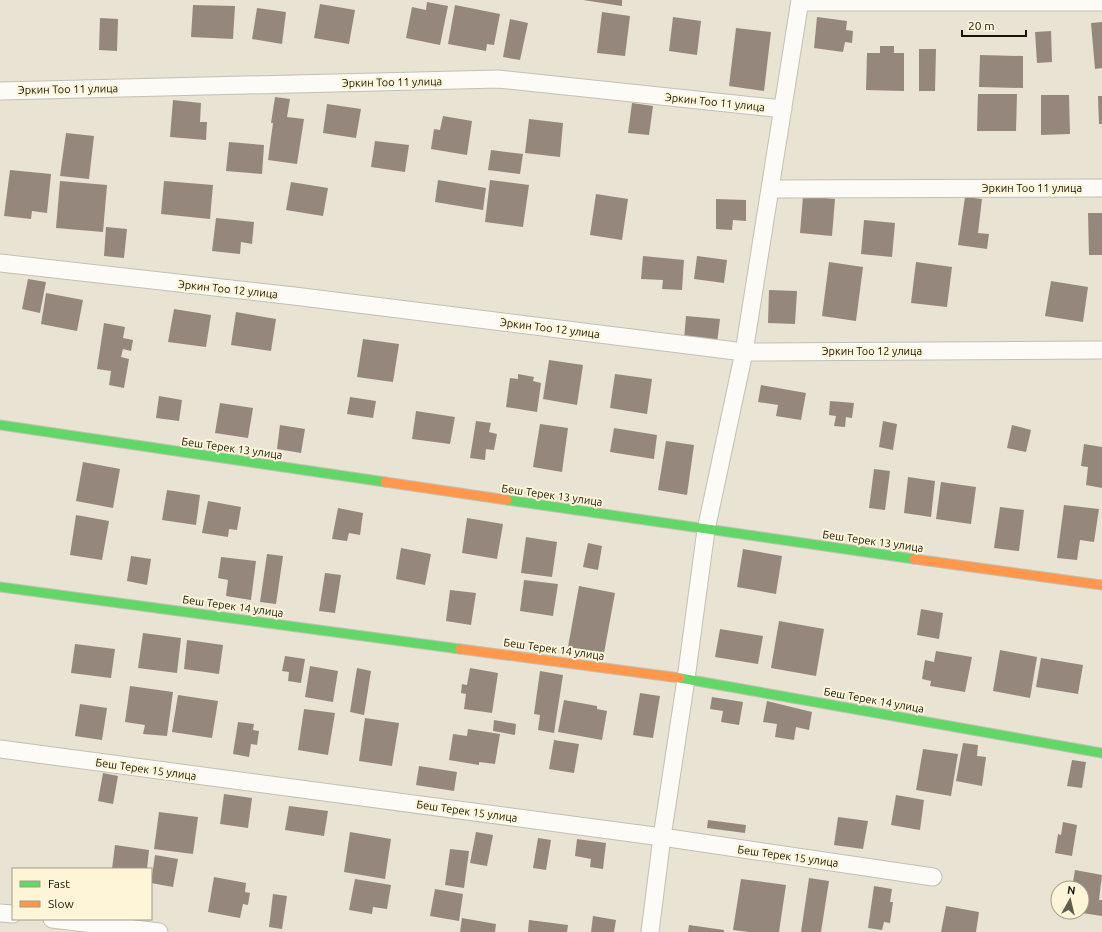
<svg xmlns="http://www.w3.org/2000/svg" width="1102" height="932" font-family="Ubuntu,sans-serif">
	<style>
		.building { fill: #96877d }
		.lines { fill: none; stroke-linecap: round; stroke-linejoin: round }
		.street-casing { stroke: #c2c0b3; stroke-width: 19 }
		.fast-casing { stroke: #c2c0b3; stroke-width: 11 }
		.slow-casing { stroke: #c2c0b3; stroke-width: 11 }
		.street { stroke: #fcfbf8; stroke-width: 17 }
		.fast { stroke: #63d668; stroke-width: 9 }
		.slow { stroke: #ff974d; stroke-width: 9 }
		.labels { text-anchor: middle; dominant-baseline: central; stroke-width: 4; stroke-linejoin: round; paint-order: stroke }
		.street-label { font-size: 11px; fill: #171409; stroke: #fef5d8 }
	</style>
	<rect width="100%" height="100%" fill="#e8e3d3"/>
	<!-- building -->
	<path class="building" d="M583 0H622V6Z
		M427 2 448 6 440 45 406 38 412 7 426 10Z
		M320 4 355 10 349 44 314 38Z
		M193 5 235 6 233 39 191 37Z
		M455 5 500 14 494 45 487 44 486 51 448 44Z
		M257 8 286 12 282 44 252 39Z
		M602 12 630 16 625 56 597 53Z
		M673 17 701 21 697 55 669 51Z
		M817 17 847 21 846 30 853 31 852 43 845 42 843 52 814 48Z
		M100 18 118 19 117 51 99 50Z
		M510 19 528 23 520 60 503 57Z
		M1102 22V68L1095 69 1091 23Z
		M736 28 771 32 764 91 729 86Z
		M1051 31 1052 62 1037 63 1035 32Z
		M880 46H894V53H904V91L866 90 867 53H880Z
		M919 49H936L935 91H919Z
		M980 55 1023 56V88L979 87Z
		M978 94H1017L1016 131H977Z
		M1041 95H1069L1070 134 1041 135Z
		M1098 96H1102V124H1099Z
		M275 97 290 99 287 117 304 119 297 164 268 160 273 123H271Z
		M173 100 201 103 200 122H207L206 140 170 137Z
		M632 103 653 106 649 135 628 133Z
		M327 104 361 109 356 138 323 133Z
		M443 116 472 121 467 155 431 149 434 129 440 130Z
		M529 119 563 123 560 157 525 153Z
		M66 133 94 136 89 179 60 176Z
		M375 141 409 145 405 172 371 167Z
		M229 142 264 145 262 174 226 171Z
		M491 150 523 154 520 174 488 170Z
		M10 170 51 174 47 213 32 211 31 219 4 216Z
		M438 180 486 188 483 210 435 202Z
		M490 180 529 185 523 227 485 222Z
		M60 181 107 185 103 232 56 228Z
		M164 181 213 185 210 219 161 214Z
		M291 182 328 188 323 216 286 210Z
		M596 194 628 199 622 240 590 235Z
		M803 196 835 199 832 236 800 233Z
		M965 197 982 199 978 233 989 234 987 249 958 245Z
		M716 199 746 200V221L733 220 732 230 716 229Z
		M1088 213H1102V255H1089Z
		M216 218 254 222 252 244 241 242 240 254 212 251Z
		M864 220 895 223 892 257 861 254Z
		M106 227 127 229 124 258 104 256Z
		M643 256 684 260 682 290 662 289 663 280 641 279Z
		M697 256 727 260 724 283 694 279Z
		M829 262 863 267 856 321 822 316Z
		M916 262 952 267 947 307 911 303Z
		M28 279 46 282 40 313 22 309Z
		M1051 281 1088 287 1083 322 1045 316Z
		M769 290 797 291 795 324 768 323Z
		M46 293 83 300 77 331 41 324Z
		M174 309 211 315 206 347 168 342Z
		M236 312 276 319 271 351 231 345Z
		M686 316 720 319 717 343 684 339Z
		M104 323 125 327 123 338 133 340 131 351 123 349 121 357 129 359 124 388 109 385 111 371 97 369Z
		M363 339 399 344 393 382 357 377Z
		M549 360 583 365 577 405 543 399Z
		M518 374 534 377 533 381 541 383 537 412 506 407 510 378 518 379Z
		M615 374 652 379 647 414 610 408Z
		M761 385 806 393 801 420 776 416 778 405 758 402Z
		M159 396 182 400 179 421 156 418Z
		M350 397 376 401 373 418 347 414Z
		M830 401 854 403 852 418 846 417 845 427 834 426 836 416 829 415Z
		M220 403 253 408 248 438 215 433Z
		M416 411 455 417 450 444 412 439Z
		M476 421 491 423 489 432 497 434 494 450 486 449 485 460 470 458Z
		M883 421 897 424 893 450 879 447Z
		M540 424 568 428 562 472 533 467Z
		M280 425 305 429 301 453 277 449Z
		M1012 425 1031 430 1026 452 1007 448Z
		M614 428 657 435 654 459 610 452Z
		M666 441 694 445 687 495 658 490Z
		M1084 444 1102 447V488L1086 485 1088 467 1081 466Z
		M83 462 120 469 113 508 76 501Z
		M874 469 890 471 885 510 869 508Z
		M908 477 935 481 931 517 904 513Z
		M941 482 976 487 971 524 936 519Z
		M167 490 200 495 196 525 162 520Z
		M208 501 241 507 237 530 229 529 228 537 202 533Z
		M1064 505 1099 509 1094 542 1080 540 1077 560 1057 558Z
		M1000 507 1024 510 1019 551 994 548Z
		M338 508 363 513 360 535 349 533 347 541 332 539Z
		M76 515 109 521 102 560 70 555Z
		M467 518 503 524 497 559 462 553Z
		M526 537 557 542 552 577 521 573Z
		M588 543 602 546 598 570 583 567Z
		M401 548 431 554 425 585 396 579Z
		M743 549 782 556 776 594 737 587Z
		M267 554 283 556 276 604 260 602Z
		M131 556 151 559 147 585 127 581Z
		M221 557 256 561 251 600 226 596 228 580 218 578Z
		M325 573 341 575 335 613 319 611Z
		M524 580 558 584 553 616 520 611Z
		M579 586 615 593 604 653 568 647Z
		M450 590 476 593 471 625 446 621Z
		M921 609 943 613 939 639 917 635Z
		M779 621 824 629 816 676 771 668Z
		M720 629 763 636 758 664 715 657Z
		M143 633 181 638 177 673 138 668Z
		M187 640 223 645 219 674 184 669Z
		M75 644 115 649 111 678 71 673Z
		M1000 650 1037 657 1030 698 993 691Z
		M936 651 972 657 965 692 930 686 931 681 922 679 925 660 934 662Z
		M285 656 305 659 301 683 288 681 289 672 282 671Z
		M1041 658 1083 665 1078 694 1036 687Z
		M310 666 338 671 333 702 305 697Z
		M357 668 371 671 364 715 350 712Z
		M470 668 498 673 492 713 464 709 466 694 461 693 462 684 467 685Z
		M540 671 563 675 554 733 538 730 540 715 534 714Z
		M130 686 173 692 167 736 143 734 145 725 125 722Z
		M640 693 660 696 653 738 633 735Z
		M178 695 218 701 212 738 172 732Z
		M712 697 743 702 739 725 721 722 723 711 710 709Z
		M564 700 597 706V709L607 711 602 740 558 732Z
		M767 701 812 712 809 730 796 727 794 740 775 737 777 724 763 722Z
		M80 704 107 708 102 740 75 736Z
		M304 709 335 713 328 755 298 750Z
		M365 718 399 723 392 766 359 761Z
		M494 720 516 724 515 735 493 731Z
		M238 722 254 724 253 730 259 731 257 745 251 744 249 757 233 754Z
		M468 729 500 734 495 764 479 762V765L449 760 453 734 467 736Z
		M554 740 579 744 574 773 549 769Z
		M963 743 978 745 977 756 986 757 982 786 956 781Z
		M923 749 958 754 951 796 916 790Z
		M1072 760 1086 762 1082 788 1067 786Z
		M419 766 457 772 454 791 416 785Z
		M103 773 118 776 113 804 98 801Z
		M224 794 252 798 248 828 220 824Z
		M896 795 924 800 920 830 891 825Z
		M289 806 328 811 324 836 285 830Z
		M159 812 198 817 193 854 154 849Z
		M838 817 868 821 863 849 834 845Z
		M708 820 746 825 745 833 707 828Z
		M1063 822 1077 825 1072 856 1055 853 1058 834 1061 835Z
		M350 832 391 839 385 879 344 872Z
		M476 832 493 835 487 866 470 863Z
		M538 838 551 840 546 870 533 868Z
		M577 839 606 843 603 869 590 867 591 859 575 856Z
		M115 845 149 850 147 869H112Z
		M450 849 469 851 464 888 445 885Z
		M155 855 178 859 173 887 151 883Z
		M1075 870 1102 875 1099 900H1102V916L1082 913V888H1072Z
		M214 877 246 883 245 892 250 893 248 905 243 904 240 918 208 912Z
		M809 878 829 881 821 932H801Z
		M355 879 391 885 387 909 373 907 372 914 349 910Z
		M741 879 786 885 779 932H749L733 930Z
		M874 886 892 889 890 902H893L890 923 884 922 882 930 868 928Z
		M435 889 463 894 459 921 430 916Z
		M273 894 287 896 282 929 269 927Z
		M946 906 979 912 976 932H941Z
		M593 916 616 920 614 932H591Z
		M462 918 496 924 495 932H460Z
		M529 920 568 925 567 932H528Z
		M689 925 724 930V932H688Z"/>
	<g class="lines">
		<!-- street casing -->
		<g class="street-casing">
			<path id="street" d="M800 2H1102
				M0 91 498 79 783 109
				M770 189 1102 188
				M0 263 294 296 744 352 1102 350
				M0 749 662 837 933 877
				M0 913 13 914
				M52 919 159 932
				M650 932 662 837 686 679 706 530 744 352 800 0"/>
		</g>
		<!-- fast casing -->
		<g class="fast-casing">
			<path id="fast" d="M0 425 385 482
				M507 500 914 559
				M0 587 460 649
				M680 678 1102 753"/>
		</g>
		<!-- slow casing -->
		<g class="slow-casing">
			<path id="slow" d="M385 482 507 500
				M914 559 1102 585
				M460 649 680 678"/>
		</g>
		<!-- street -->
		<use href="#street" class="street"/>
		<!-- fast -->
		<use href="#fast" class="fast"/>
		<!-- slow -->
		<use href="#slow" class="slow"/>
	</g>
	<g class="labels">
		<!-- street labels -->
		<g class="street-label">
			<text transform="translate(392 82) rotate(-1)">Эркин Тоо 11 улица</text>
			<text transform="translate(68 89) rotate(-1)">Эркин Тоо 11 улица</text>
			<text transform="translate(715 102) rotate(6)">Эркин Тоо 11 улица</text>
			<text x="1032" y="188">Эркин Тоо 11 улица</text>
			<text transform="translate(228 289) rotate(6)">Эркин Тоо 12 улица</text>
			<text transform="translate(550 328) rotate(7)">Эркин Тоо 12 улица</text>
			<text x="872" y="351">Эркин Тоо 12 улица</text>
			<text transform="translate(232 448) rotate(8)">Беш Терек 13 улица</text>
			<text transform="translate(552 495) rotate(8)">Беш Терек 13 улица</text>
			<text transform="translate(873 541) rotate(8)">Беш Терек 13 улица</text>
			<text transform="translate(233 606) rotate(8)">Беш Терек 14 улица</text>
			<text transform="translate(554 649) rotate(8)">Беш Терек 14 улица</text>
			<text transform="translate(874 700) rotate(10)">Беш Терек 14 улица</text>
			<text transform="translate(146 769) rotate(8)">Беш Терек 15 улица</text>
			<text transform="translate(467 811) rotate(8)">Беш Терек 15 улица</text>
			<text transform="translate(788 856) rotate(8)">Беш Терек 15 улица</text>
		</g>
	</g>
	<!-- legend -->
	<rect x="12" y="868" width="140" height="52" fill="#fef5d8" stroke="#a29b85"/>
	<rect x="20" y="881" width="20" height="6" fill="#63d668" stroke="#a29b85"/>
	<text x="48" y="888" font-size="12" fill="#171409">Fast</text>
	<rect x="20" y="901" width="20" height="6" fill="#ff974d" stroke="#a29b85"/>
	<text x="48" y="908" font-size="12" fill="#171409">Slow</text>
	<!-- north arrow -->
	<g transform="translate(1070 900) rotate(8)"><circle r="19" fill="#fef5d8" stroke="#a29b85"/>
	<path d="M0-3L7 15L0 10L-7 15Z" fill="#605c50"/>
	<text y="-6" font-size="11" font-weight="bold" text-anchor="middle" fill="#171409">N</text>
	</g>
	<!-- scale -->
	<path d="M962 30v6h64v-6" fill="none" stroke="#171409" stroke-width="2"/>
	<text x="968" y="30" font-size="12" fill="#171409" stroke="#fef5d8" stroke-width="3" paint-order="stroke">20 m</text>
</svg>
